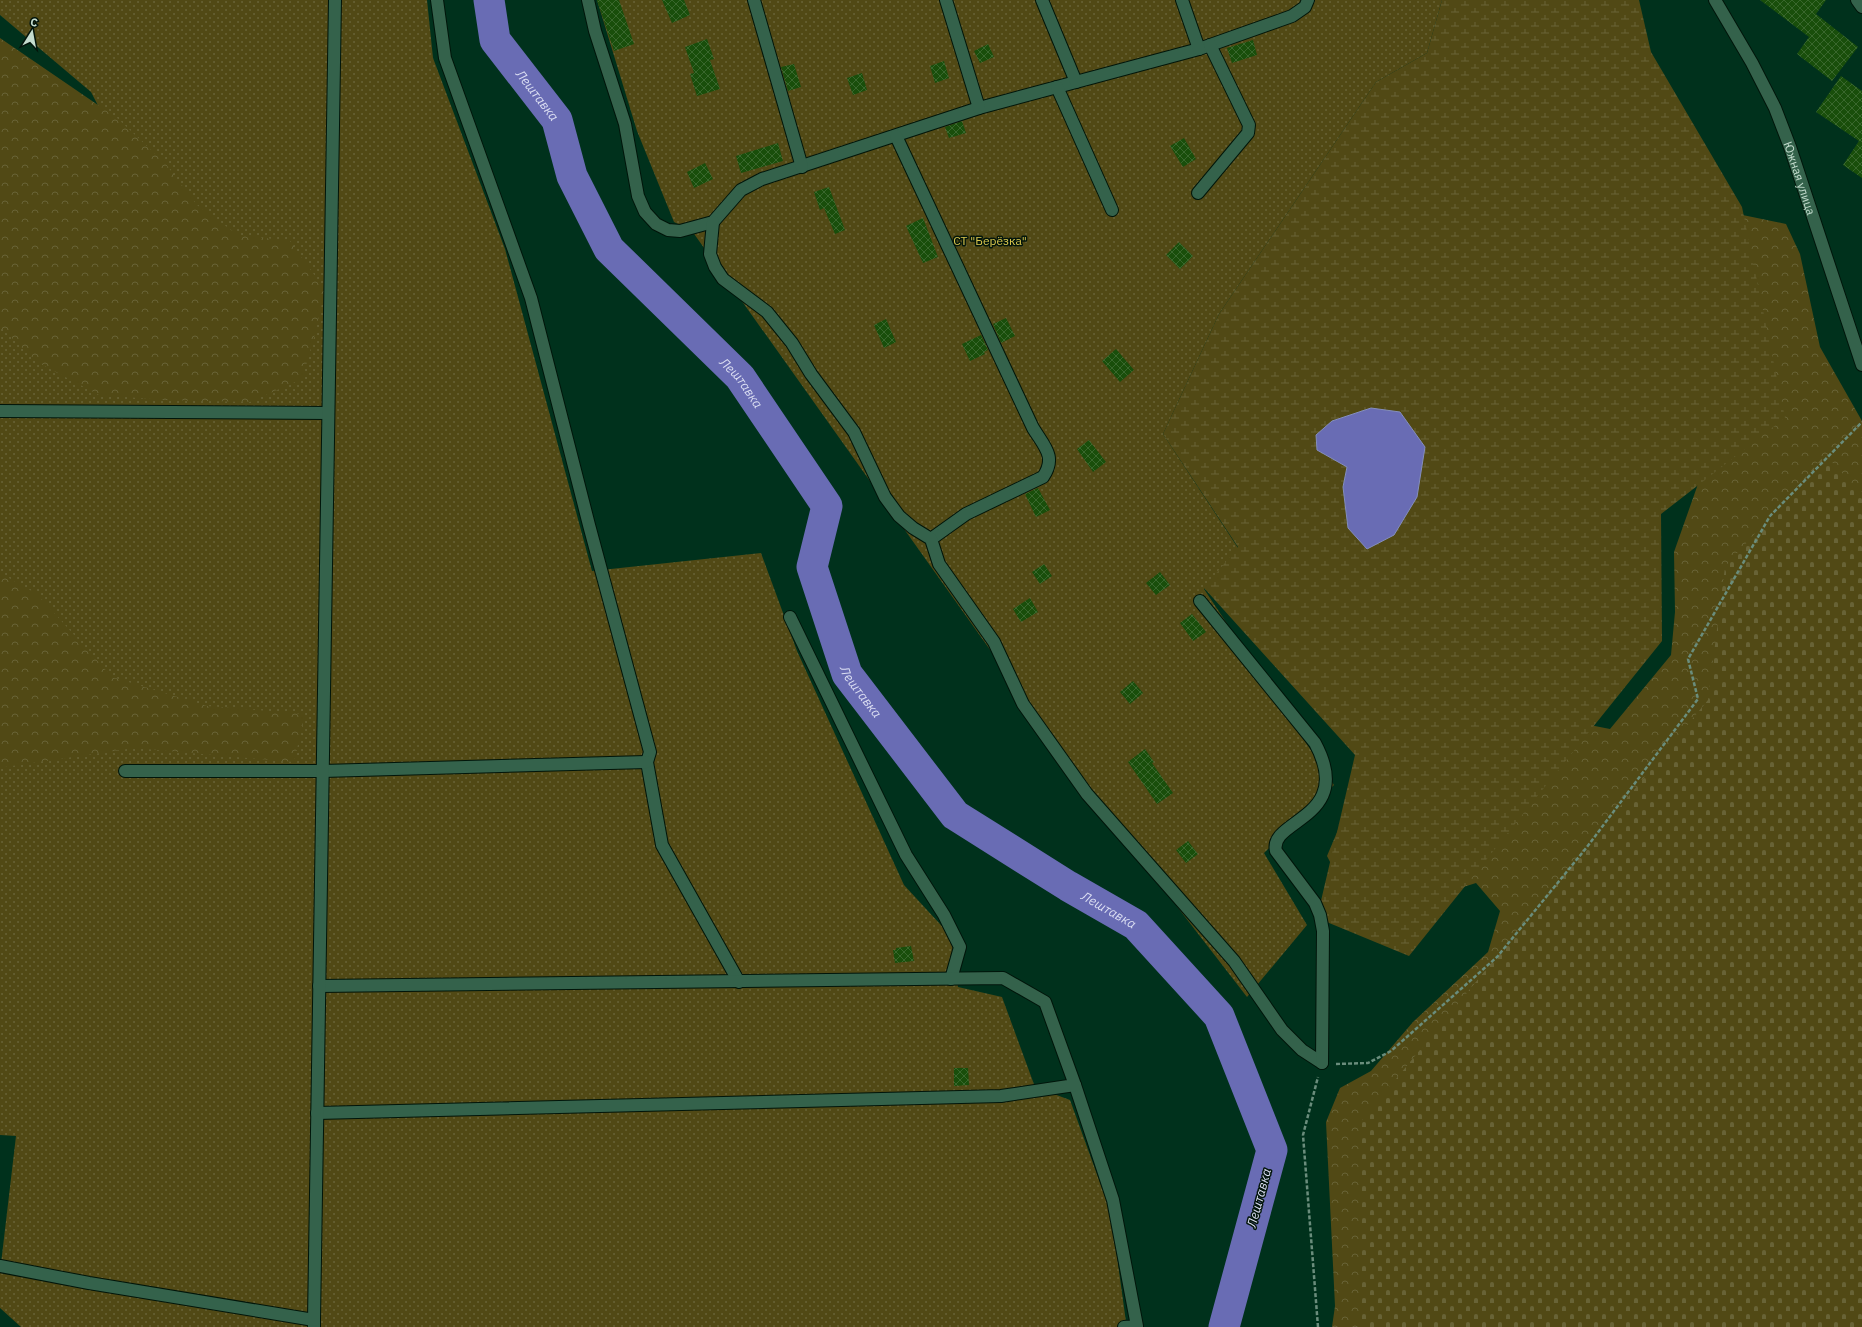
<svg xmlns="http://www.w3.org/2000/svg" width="1862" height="1327" font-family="'IBM Plex Sans',sans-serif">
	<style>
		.grass { fill: url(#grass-dots) }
		.forest { fill: url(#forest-crowns) }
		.wetland { fill: url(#wetland-marsh); fill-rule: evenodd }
		.cemetery { fill: url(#cemetery-stones) }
		.water { fill: #696cb4; stroke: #848ebc }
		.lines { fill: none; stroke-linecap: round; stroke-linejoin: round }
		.river { stroke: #696cb4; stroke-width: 31 }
		.building { fill: url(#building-cross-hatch) }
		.minor-casing { stroke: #00150a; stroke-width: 14 }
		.path { stroke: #6a8d7c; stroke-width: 2.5; stroke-dasharray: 4 2; stroke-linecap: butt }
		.minor { stroke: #34624b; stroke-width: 12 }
		.labels { text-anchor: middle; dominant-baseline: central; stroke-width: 3; stroke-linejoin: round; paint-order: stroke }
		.street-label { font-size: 12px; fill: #c4dcce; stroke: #03150b }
		.park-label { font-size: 12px; fill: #dac74e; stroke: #03150b }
		.water-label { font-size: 13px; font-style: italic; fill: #dbdef2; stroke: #03150b }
	</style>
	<defs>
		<pattern id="grass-dots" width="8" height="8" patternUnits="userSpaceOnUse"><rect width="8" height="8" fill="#514915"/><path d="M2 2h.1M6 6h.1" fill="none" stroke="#686336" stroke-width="1.8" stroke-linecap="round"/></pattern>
		<pattern id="forest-crowns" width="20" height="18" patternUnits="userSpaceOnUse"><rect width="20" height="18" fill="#514915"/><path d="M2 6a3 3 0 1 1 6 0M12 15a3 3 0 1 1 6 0" fill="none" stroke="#686336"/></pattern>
		<pattern id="wetland-marsh" width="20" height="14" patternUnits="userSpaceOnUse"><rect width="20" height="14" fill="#514915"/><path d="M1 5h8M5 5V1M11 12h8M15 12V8" fill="none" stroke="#686336"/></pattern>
		<pattern id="cemetery-stones" width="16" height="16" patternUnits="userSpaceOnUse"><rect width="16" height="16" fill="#514915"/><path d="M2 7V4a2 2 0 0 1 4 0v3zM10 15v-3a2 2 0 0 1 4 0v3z" fill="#686336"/></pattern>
		<pattern id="building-cross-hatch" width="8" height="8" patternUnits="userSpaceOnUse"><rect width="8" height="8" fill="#194e0b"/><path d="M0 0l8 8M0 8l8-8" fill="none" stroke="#39672d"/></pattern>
	</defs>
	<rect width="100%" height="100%" fill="#00311c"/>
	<!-- grass -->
	<path class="grass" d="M0 0H427L433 58 505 249 592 571 761 553 797 651 904 885 951 936 958 987 1002 997 1035 1087 1070 1100 1111 1213 1126 1322 1125 1327H21L0 1308V1272L16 1136 0 1135V177L144 195 91 92 0 15Z
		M597 0H1442L1427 53 1376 82 1219 314 1163 434 1238 548 1204 589 1334 785 1264 853 1307 925 1247 997 1124 838 692 231 674 222 637 131Z"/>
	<!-- forest -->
	<path class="forest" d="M0 38 117 118 165 163 197 205 238 235 290 241 325 290 315 334 302 379 250 402 164 400 99 395 37 362 0 327Z
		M1733 213 1786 224 1800 254 1820 347 1862 421V1327H1332L1335 1306 1326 1122 1340 1088 1371 1071 1413 1022 1488 952 1500 911 1476 883 1410 904 1354 909 1327 856 1359 780 1539 715 1610 729 1671 655 1675 612 1674 552 1698 484Z
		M0 573 37 594 112 677 207 706 305 714 294 762 134 748 5 767 0 762Z"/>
	<!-- wetland -->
	<path class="wetland" d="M1442 0H1639L1651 52 1742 207 1785 418 1661 514 1662 641 1409 956 1317 918 1355 755 1204 588 1238 547 1163 434 1219 314 1376 82 1427 53ZM1347 467 1348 528 1343 487Z"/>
	<!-- cemetery -->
	<path class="cemetery" d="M1825 455 1862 494V1327H1359V1124L1708 700 1725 567Z"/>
	<!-- water -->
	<path class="water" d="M1371 408 1400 412 1425 447 1417 497 1394 535 1367 549 1348 528 1343 487 1347 467 1317 450 1316 435 1332 421Z"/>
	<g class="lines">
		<!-- river -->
		<path class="river" id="s1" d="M489 0 495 40 557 120 572 176 609 249 740 377 827 506 812 567 847 674 955 815 1068 886 1136 925 1219 1016 1272 1150 1224 1327"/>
	</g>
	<!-- building -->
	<path class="building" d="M597 0H619L634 44 614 51Z
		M662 0H684L690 15 672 23Z
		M1760 0H1826L1816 14 1858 47 1832 81 1797 54 1809 37Z
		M707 39 714 59 710 60 720 89 697 96 690 74 694 73 685 47Z
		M1253 40 1257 55 1232 63 1227 48Z
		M988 44 994 57 980 63 974 51Z
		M944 61 949 78 935 83 930 66Z
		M794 64 801 87 788 91 781 67Z
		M862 73 867 90 853 95 847 78Z
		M1841 76 1862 91V178L1843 165 1859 141 1816 112Z
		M962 121 966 133 949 138 945 127Z
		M1184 138 1196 159 1183 167 1170 146Z
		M778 143 783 161 741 173 736 156Z
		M705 163 713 179 694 188 687 172Z
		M829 187 845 230 835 234 824 208 820 210 814 192Z
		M923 218 938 257 923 263 906 226Z
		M1179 242 1193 256 1180 269 1166 255Z
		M1006 318 1015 336 1001 343 993 324Z
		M886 319 896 342 884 348 874 325Z
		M981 335 988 350 984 352 985 354 970 361 962 344Z
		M1116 349 1134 370 1120 382 1102 361Z
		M1089 440 1106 462 1093 472 1077 449Z
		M1038 488 1050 510 1036 517 1025 494Z
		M1044 564 1052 576 1040 584 1032 572Z
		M1160 572 1170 585 1156 595 1146 583Z
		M1030 598 1038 612 1021 622 1013 609Z
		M1192 614 1206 632 1193 641 1180 623Z
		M1133 681 1143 693 1130 704 1120 692Z
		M1145 749 1154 762 1152 763 1173 793 1157 804 1128 762Z
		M1188 841 1198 854 1186 863 1176 850Z
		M911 946 914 961 895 963 893 950H896V948Z
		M954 1068H968L969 1085 954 1086Z"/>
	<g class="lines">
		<!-- minor casing -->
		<g class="minor-casing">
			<g id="minor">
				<path d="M437 0 445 58 531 298 589 525 650 752 647 762 662 845 739 982"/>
				<path d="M588 0 595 31 625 124 638 196 645 212 656 224 668 230 680 231 713 222 741 190 762 179 979 108 1199 49 1292 16 1305 7 1308 0"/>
				<path d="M754 0 802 167"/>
				<path d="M946 0 979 108"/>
				<path d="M1042 0 1076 82"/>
				<path d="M1182 0 1199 49"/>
				<path id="s2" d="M1715 0 1752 63 1775 108 1790 147 1862 365"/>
				<path d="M1857 0 1862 7"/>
				<path d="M1057 87 1112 210"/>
				<path d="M896 136 1033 428C1044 446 1057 457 1043 477L966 514 931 539"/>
				<path d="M1198 193 1248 133 1249 125 1210 45"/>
				<path d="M713 222 710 254 715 267 723 279 767 312 792 343 811 374 854 432 885 497 899 516 913 528 931 539 939 564 994 642 1023 704 1087 794 1234 961 1282 1030 1302 1050 1322 1063"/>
				<path d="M0 411 328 413"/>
				<path d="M1200 601 1315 743C1356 819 1268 819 1276 851L1315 903 1320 915 1323 931 1322 1063"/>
				<path d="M790 617 906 855 944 915 960 947 951 979"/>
				<path d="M125 771H323L647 762"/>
				<path d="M1075 1085 1113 1200 1137 1326 1124 1327"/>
				<path d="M317 1113 1001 1096 1075 1085 1045 1002 1003 978 319 986"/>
				<path d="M0 1266 89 1283 314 1320V1327"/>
				<path d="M314 1320 335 0"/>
			</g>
		</g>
		<!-- path -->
		<path class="path" d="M1336 1064 1368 1063 1391 1051 1497 957 1587 847 1698 699 1688 659 1770 516 1862 422
			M1318 1327 1303 1135 1318 1077"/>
		<!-- minor -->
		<use href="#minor" class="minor"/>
	</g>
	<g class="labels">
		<!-- street labels -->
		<g class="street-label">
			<text stroke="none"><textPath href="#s2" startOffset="198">Южная улица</textPath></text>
		</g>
		<!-- park labels -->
		<g class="park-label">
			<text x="990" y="240">СТ "Берёзка"</text>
		</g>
		<!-- water labels -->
		<g class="water-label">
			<text stroke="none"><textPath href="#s1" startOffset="110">Лештавка</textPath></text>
			<text stroke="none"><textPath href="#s1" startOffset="470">Лештавка</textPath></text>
			<text stroke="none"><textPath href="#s1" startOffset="818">Лештавка</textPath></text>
			<text stroke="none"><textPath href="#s1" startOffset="1154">Лештавка</textPath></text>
			<text transform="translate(1259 1198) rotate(-75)">Лештавка</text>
		</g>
	</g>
	<!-- north arrow -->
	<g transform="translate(32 32) rotate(11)" stroke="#03150b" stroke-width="3" paint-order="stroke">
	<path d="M0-3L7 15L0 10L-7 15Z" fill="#c4dcce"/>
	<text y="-6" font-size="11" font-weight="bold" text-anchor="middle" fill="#c4dcce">С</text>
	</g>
</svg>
